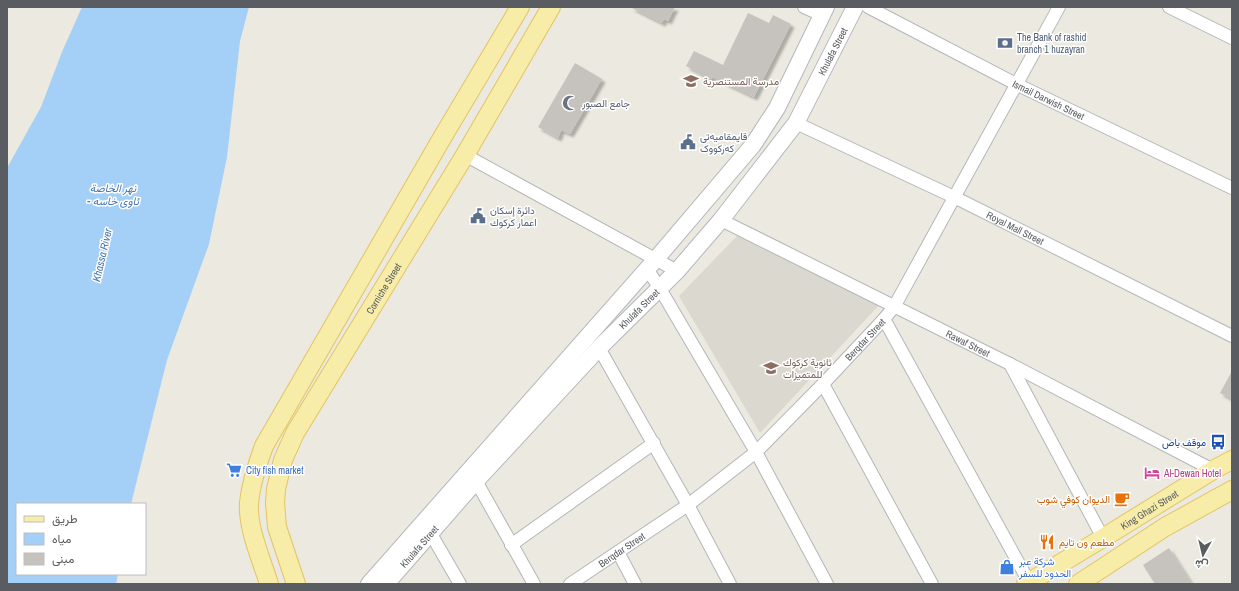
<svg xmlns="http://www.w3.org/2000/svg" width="1239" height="591" font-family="'Archivo Narrow',Vazirmatn,sans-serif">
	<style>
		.education { fill: #dad8cf }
		.water { fill: #a4cff6 }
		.building { fill: #c6c3be; filter: url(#shadow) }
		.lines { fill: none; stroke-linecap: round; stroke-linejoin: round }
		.street-casing { stroke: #b3b6ba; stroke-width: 14 }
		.secondary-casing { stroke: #b4b7bc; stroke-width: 18 }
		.primary-casing { stroke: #e3c461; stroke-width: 20 }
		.street { stroke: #fff; stroke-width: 12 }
		.secondary { stroke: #fff; stroke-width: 16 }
		.primary { stroke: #f7eda9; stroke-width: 18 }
		.labels { text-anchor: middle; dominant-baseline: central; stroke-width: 3; stroke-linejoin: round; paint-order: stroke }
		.service-label { font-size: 10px; fill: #4e5e75; stroke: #fff; text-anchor: start }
		.street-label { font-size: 10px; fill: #595c60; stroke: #fff }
		.education-label { font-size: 10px; fill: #785e54; stroke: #fff; text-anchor: start }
		.worship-label { font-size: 10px; fill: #5b616d; stroke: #fff; text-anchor: start }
		.transit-label { font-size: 10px; fill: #164399; stroke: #fff; text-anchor: end }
		.shop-label { font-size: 10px; fill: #366cbe; stroke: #fff; text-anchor: start }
		.hotel-label { font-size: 10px; fill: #b23c85; stroke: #fff; text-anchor: start }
		.food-label { font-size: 10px; fill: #c56008; stroke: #fff; text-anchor: end }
		.water-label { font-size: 11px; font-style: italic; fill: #4876ae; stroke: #fff }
	</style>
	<defs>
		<filter id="shadow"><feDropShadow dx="3.5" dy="3.5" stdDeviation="1" flood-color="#0004"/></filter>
	</defs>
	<rect width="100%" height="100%" fill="#ebe9e0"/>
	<!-- education -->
	<path class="education" d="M738 235 881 303 760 433 679 296Z"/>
	<!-- water -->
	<path class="water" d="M82 7H249L240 41 227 157 209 244 167 360 131 504H17V574H118L116 584H7V168L41 107 62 52Z"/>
	<!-- building -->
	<path class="building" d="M630 7H675L668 21 664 19 662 23Z
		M748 13 769 23 773 15 791 24 754 97 712 77 711 79 686 66 694 51 723 65Z
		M575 63 602 79 570 134 561 130 558 138 538 127Z
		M1232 371V399L1220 393Z
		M1169 548 1192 584H1155L1143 565Z"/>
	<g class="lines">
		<!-- street casing -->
		<g class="street-casing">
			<g id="street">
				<path d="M804 7 822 15"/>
				<path id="s1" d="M868 7 1016 84 1232 188"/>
				<path d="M1169 7 1232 38"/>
				<path id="s2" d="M796 123 954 197 1232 336"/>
				<path d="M465 155 677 271"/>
				<path id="s3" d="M721 220 1010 364 1213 470"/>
				<path d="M647 269 659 287 756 452 827 584"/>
				<path d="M884 319 1029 582"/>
				<path d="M599 348 688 505 730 584"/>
				<path d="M1010 364 1103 538"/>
				<path d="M823 384 932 584"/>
				<path d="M476 481 534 584"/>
				<path d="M431 534 460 584"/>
				<path d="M511 545 654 443"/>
				<path d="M618 552 635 584"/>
				<path id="s4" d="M570 584 688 505 756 452 823 384 884 319 894 307 1059 7"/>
			</g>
		</g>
		<!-- secondary casing -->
		<g class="secondary-casing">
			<g id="secondary">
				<path d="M369 584 656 259 753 145 777 108 826 7"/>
				<path id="s5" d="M386 584 476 481 599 348 677 271 721 220 796 123 855 7"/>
			</g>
		</g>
		<!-- primary casing -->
		<g class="primary-casing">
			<g id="primary">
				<path d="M269 584C262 561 247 527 249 503 251 483 257 465 264 446L442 138 520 7"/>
				<path id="s6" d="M296 584 277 527 275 503 276 489 283 460 295 433 465 155 551 7"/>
				<path id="s7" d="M1026 584 1103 538 1213 470 1232 460"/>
				<path d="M1078 584 1165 527 1232 490"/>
			</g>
		</g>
		<!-- street -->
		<use href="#street" class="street"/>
		<!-- secondary -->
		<use href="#secondary" class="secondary"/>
		<!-- primary -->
		<use href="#primary" class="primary"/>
	</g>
	<!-- icons -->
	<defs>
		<g id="bank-bare" transform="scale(1.2)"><path d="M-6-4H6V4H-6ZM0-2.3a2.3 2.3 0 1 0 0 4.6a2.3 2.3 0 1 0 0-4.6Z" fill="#5c6f8a" stroke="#fff" stroke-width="2.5" paint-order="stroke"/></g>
		<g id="school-bare" transform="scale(1.2)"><path d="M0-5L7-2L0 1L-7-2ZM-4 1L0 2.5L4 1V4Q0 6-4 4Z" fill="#8d6e63" stroke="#fff" stroke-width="2.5" paint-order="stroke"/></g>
		<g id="mosque-bare" transform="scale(1.2)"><path d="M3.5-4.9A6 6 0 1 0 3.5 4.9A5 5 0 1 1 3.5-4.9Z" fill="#6b7280" stroke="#fff" stroke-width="2.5" paint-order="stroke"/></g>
		<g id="civic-bare" transform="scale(1.2)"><path d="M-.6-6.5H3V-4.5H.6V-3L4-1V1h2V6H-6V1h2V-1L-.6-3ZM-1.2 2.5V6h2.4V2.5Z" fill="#5c6f8a" stroke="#fff" stroke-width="2.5" paint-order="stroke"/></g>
		<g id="bus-bare" transform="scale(1.2)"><path d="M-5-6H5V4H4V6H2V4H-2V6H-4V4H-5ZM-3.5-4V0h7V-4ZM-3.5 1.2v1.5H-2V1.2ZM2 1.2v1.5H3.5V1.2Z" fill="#1a4fb4" stroke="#fff" stroke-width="2.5" paint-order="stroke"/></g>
		<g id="supermarket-bare" transform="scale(1.2)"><path d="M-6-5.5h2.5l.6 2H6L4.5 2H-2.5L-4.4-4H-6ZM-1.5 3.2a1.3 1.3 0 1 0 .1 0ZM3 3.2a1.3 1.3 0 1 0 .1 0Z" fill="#3f7fe0" stroke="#fff" stroke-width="2.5" paint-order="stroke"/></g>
		<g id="hotel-bare" transform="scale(1.2)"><path d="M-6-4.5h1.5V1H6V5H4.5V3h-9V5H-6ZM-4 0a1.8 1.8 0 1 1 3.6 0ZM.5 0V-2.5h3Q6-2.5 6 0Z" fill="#d1479c" stroke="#fff" stroke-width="2.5" paint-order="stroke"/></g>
		<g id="cafe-bare" transform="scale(1.2)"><path d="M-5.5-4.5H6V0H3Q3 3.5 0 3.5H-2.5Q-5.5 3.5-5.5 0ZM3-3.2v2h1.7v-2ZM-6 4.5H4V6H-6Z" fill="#e8710a" stroke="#fff" stroke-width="2.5" paint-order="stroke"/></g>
		<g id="restaurant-bare" transform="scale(1.2)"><path d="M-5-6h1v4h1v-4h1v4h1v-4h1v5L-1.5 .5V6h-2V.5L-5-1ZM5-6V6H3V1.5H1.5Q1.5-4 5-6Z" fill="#e8710a" stroke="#fff" stroke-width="2.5" paint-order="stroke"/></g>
		<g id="shop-bare" transform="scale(1.2)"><path d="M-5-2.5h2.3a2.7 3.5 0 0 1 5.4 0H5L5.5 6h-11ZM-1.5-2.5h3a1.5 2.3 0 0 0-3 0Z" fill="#3f7fe0" stroke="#fff" stroke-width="2.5" paint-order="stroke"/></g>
	</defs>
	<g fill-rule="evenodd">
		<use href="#bank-bare" x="1005" y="43"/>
		<use href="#school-bare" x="691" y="81"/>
		<use href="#mosque-bare" x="570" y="103"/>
		<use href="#civic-bare" x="688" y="142"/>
		<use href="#civic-bare" x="478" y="216"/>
		<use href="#school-bare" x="771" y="368"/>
		<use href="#bus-bare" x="1218" y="442"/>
		<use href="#supermarket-bare" x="234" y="470"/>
		<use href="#hotel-bare" x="1152" y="473"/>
		<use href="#cafe-bare" x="1122" y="499"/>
		<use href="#restaurant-bare" x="1047" y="542"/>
		<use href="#shop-bare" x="1007" y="567"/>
	</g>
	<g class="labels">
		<!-- service labels -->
		<g class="service-label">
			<text x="1017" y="37">The Bank of rashid<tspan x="1017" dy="12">branch 1 huzayran</tspan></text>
			<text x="700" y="136">قایمقامیەتی<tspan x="700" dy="12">کەرکووک</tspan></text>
			<text x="490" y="210">دائرة إسكان<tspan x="490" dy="12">اعمار كركوك</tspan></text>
		</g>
		<!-- street labels -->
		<g class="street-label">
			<text stroke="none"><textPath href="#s5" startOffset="698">Khulafa Street</textPath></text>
			<text stroke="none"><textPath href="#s1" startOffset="203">Ismail Darwish Street</textPath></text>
			<text stroke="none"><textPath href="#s2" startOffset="243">Royal Mall Street</textPath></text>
			<text stroke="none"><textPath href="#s6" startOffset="327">Corniche Street</textPath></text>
			<text stroke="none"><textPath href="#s5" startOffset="374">Khulafa Street</textPath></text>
			<text stroke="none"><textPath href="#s4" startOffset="385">Berqdar Street</textPath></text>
			<text stroke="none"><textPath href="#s3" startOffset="276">Rawaf Street</textPath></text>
			<text stroke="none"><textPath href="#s7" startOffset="144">King Ghazi Street</textPath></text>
			<text stroke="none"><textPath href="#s5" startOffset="50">Khulafa Street</textPath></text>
			<text stroke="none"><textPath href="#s4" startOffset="62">Berqdar Street</textPath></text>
		</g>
		<!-- education labels -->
		<g class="education-label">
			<text x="703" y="81">مدرسة المستنصرية</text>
			<text x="783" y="362">ثانوية كركوك<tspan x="783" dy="12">للمتميزات</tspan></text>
		</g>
		<!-- worship labels -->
		<g class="worship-label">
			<text x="582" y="103">جامع الصبور</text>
		</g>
		<!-- transit labels -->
		<g class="transit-label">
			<text x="1206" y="442">موقف باص</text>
		</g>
		<!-- shop labels -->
		<g class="shop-label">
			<text x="246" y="470">City fish market</text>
			<text x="1019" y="561">شركة عبر<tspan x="1019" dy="12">الحدود للسفر</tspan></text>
		</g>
		<!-- hotel labels -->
		<g class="hotel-label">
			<text x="1164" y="473">Al-Dewan Hotel</text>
		</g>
		<!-- food labels -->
		<g class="food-label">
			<text x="1110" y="499">الديوان كوفي شوب</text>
			<text x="1059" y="542" text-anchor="start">مطعم ون تايم</text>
		</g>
		<!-- water labels -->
		<g class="water-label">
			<text x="113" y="188">نهر الخاصة<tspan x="113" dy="13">- ئاوی خاسە</tspan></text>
			<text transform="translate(102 255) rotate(-77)">Khassa River</text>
		</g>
	</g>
	<!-- border -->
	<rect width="1239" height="591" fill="none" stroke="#595c60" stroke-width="16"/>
	<!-- legend -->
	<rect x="16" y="503" width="130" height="72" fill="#ffffff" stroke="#bdbebf"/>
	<rect x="24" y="516" width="20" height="6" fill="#f7eda9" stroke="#bdbebf"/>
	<text x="52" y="523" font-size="12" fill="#595c60">طريق</text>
	<rect x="24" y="533" width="20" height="12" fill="#a4cff6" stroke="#bdbebf"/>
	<text x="52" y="543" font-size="12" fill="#595c60">مياه</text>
	<rect x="24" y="553" width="20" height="12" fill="#c6c3be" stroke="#bdbebf"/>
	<text x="52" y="563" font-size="12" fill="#595c60">مبنى</text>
	<!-- north arrow -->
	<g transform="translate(1203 555) rotate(188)" stroke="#ffffff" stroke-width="3" paint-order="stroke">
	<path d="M0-3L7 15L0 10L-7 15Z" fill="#595c60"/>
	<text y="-6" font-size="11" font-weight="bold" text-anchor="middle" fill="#595c60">ش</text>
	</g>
</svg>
